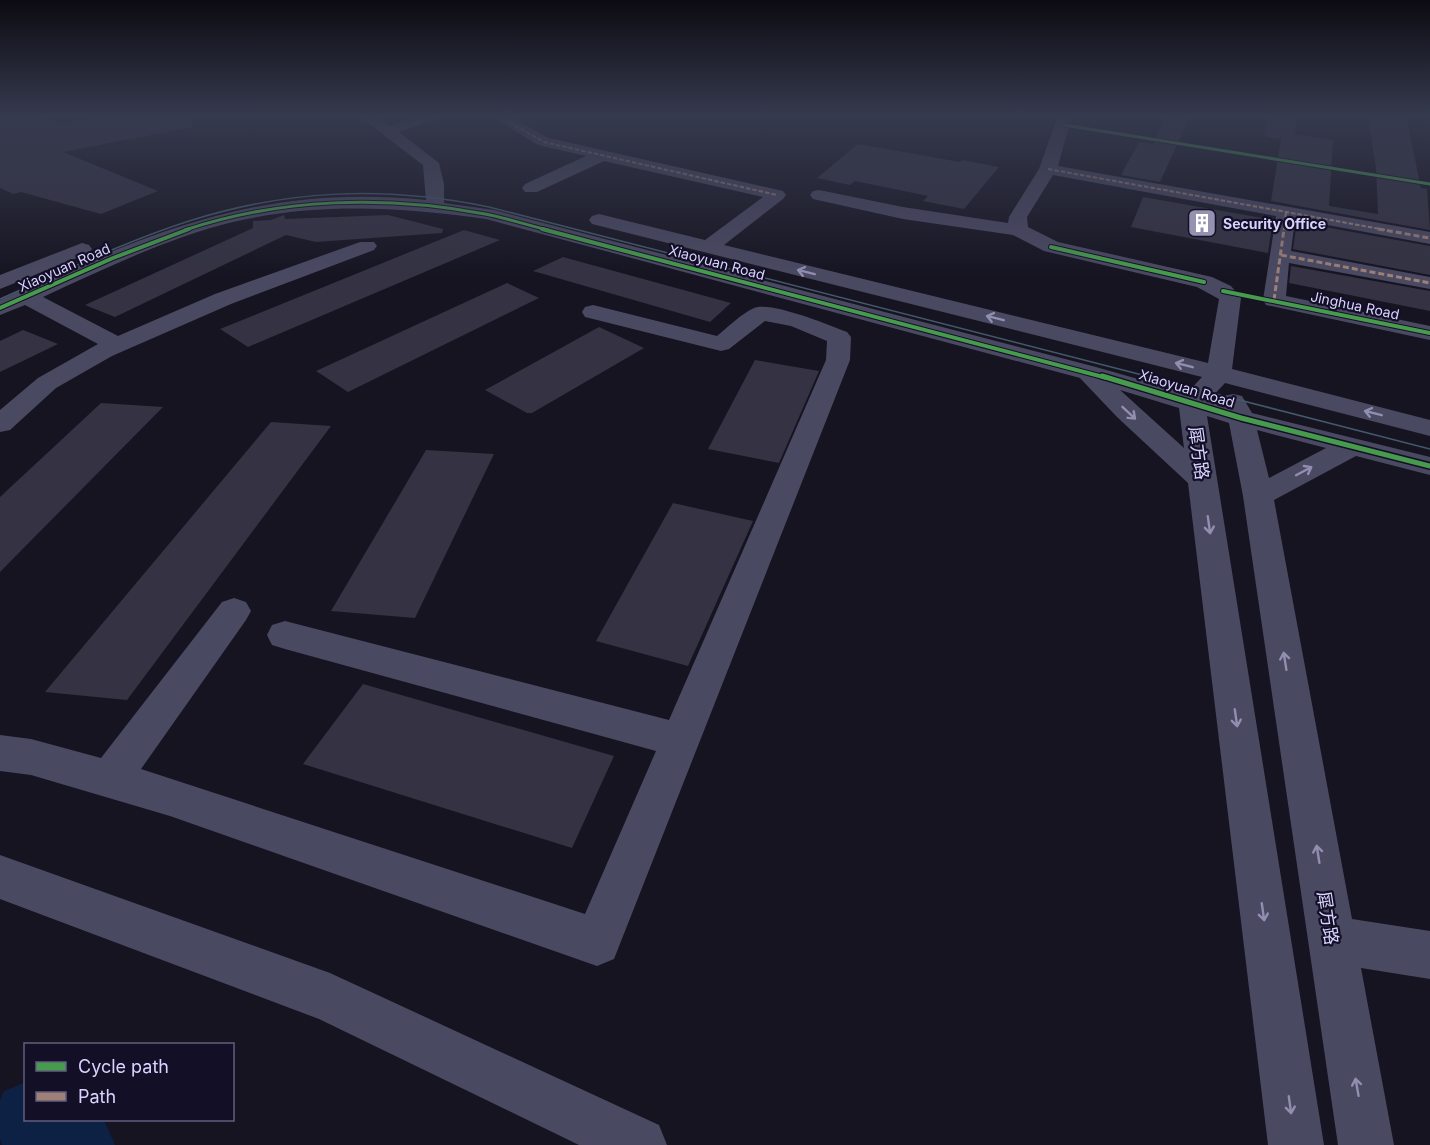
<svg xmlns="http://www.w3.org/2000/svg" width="1430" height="1145" font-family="Inter,'Noto Sans SC',sans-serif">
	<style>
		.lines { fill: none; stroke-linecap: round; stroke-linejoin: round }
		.river { fill: #0d2144; fill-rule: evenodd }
		.building { fill: #343243 }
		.minor { fill: #4a4962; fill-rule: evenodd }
		.tram { stroke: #43596b; stroke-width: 1.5 }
		.quiet-far1 { stroke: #9e8076; stroke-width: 2; stroke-dasharray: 4.5 2; stroke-linecap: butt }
		.quiet { stroke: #9e8076; stroke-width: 3; stroke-dasharray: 6 3; stroke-linecap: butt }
		.cycleway-far2-casing { stroke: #130f26; stroke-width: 5 }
		.cycleway-far1-casing { stroke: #130f26; stroke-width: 6 }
		.cycleway-casing { stroke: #130f26; stroke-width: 8 }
		.cycleway-far2 { stroke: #469c4c; stroke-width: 3 }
		.cycleway-far1 { stroke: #469c4c; stroke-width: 4 }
		.cycleway { stroke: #469c4c; stroke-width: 5 }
		.oneway { stroke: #928eb0 }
		.labels { text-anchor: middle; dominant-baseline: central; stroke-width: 4.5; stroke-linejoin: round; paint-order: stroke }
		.far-poi-label { font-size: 14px; font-weight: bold; fill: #d9d4ff; stroke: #130f26; text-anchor: start }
		.far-street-label { font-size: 14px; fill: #d9d4ff; stroke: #130f26 }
		.near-street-label { font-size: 18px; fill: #d9d4ff; stroke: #130f26 }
	</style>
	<rect width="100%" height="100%" fill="#161421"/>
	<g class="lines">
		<!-- river -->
		<path class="river" d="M26 1082V1120H104L115 1145H2L0 1139V1101L4 1091Z"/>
	</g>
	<!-- building -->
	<path class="building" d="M15 116H34L59 124 106 116H191L192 127 63 152 158 191 101 214 21 192 13 194 0 188V120Z
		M1166 116H1190L1160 182 1121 175 1139 142 1153 144Z
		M1268 116H1296L1295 134 1333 140 1329 206 1378 214 1376 168 1368 116H1406L1421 188 1427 189 1430 230 1271 201 1281 139 1264 136Z
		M858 144 960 162 962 160 999 167 964 209 923 201 928 196 855 181 850 185 817 178Z
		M1143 197 1268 219V217L1273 218 1268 253 1131 227Z
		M284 215 285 219 388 215 443 229 442 233 316 242 286 235 115 317 85 305 253 228V221L271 220Z
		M1297 222 1430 246V275L1293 249Z
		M464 230 500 240 248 347 220 329Z
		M563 257 625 274 731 303 710 322 533 271Z
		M1291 266 1430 291V311L1289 283Z
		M507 283 539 298 348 392 316 371Z
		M599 327 644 348 532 413H527L485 390Z
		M23 330 58 344 0 372V341Z
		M755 360 819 371 779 463 708 449Z
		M101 403 163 407 0 572V497Z
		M271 422 331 426 127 700 45 692Z
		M426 450 494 454 415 618 331 611Z
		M673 503 753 521 688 666 596 641Z
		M363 684 614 756 572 848 303 764Z"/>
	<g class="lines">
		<!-- minor -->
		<path class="minor" d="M359 116H375L389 126 419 116H440L438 119 399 132 439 163 444 184V203L494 210 1096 367 1187 393 1202 377 592 224 589 220 592 216 599 214 705 240 763 197 604 161 537 192H525L522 188 525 184 586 156 538 145 491 116H508L549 138 783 191 786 195 783 199 724 245 1208 363 1219 299 1197 287 1044 251 1013 235 903 219 813 199 810 195 813 191 819 190 903 207 1008 223 1009 217 1039 169 1058 116H1072L1058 166 1430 232V244L1295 219 1291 251 1430 277V289L1289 263 1286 296 1430 326V340L1266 305 1263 300 1276 216 1053 175 1027 217 1028 227 1058 242 1212 277 1231 286 1241 298 1232 369 1430 420V436L1225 383 1209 400 1221 403 1224 396 1233 394 1242 396 1252 413 1430 457V475L1356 456 1274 500 1352 919 1430 931V979L1361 968 1394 1145H1338L1243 496 1229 423 1207 416 1324 1145H1268L1188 483 1117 417 1080 378 486 219C402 207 317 202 233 222 167 238 104 269 43 297L118 336 215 294 360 242H374L377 246 374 250 231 304 112 356 56 388 10 430 0 432V410L38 378 98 344 25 305 0 315V300C148 234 258 183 426 200L423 165ZM1120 390 1179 408 1184 448ZM1257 430 1326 448 1269 478Z
			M82 243 89 245 92 249 89 253 0 289V275Z
			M593 305 717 336C728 327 741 314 754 308 771 301 829 325 847 332L851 337 850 360 614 959 597 966 170 816 31 775 0 771V735L31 739 101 758 222 602 234 598 246 602 251 611 246 620 141 769 585 914 656 751 285 649 272 645 267 635 272 625 285 621 669 720 826 360 827 341 791 326 765 321 729 349 721 351 585 317 582 312 585 307Z
			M0 855 330 973 659 1125 667 1145H579L319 1019 0 899Z"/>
		<!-- tram -->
		<path class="tram" d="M0 299C62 272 124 242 189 221 290 189 385 186 489 207L1430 449"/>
		<!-- quiet-far1 -->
		<path class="quiet-far1" d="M498 116 544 142 777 195
			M1048 169 1386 230
			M1284 230 1286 212"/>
		<!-- quiet -->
		<path class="quiet" d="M1378 229 1430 238
			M1281 255 1430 283
			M1274 300 1284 229"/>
		<!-- cycleway-far2 casing -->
		<g class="cycleway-far2-casing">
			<path id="cycleway-far2" d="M1064 125 1430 184
				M185 230C281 198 386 195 485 214 506 218 527 225 548 230"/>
		</g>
		<!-- cycleway-far1 casing -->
		<g class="cycleway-far1-casing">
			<path id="cycleway-far1" d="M542 229 1107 378
				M1051 247 1204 282
				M1223 291 1430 333
				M0 308 113 258 189 229"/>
		</g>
		<!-- cycleway casing -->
		<g class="cycleway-casing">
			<path id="cycleway" d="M1102 376 1241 418 1430 466"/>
		</g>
		<!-- cycleway-far2 -->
		<use href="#cycleway-far2" class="cycleway-far2"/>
		<!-- cycleway-far1 -->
		<use href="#cycleway-far1" class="cycleway-far1"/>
		<!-- cycleway -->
		<use href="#cycleway" class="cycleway"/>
	</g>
	<!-- one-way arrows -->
	<defs><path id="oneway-shaft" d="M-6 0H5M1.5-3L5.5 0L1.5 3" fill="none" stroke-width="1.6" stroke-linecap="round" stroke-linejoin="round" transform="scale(1.5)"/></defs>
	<g class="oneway">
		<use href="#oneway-shaft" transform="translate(806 272) rotate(-166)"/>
		<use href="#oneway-shaft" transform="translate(995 318) rotate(-166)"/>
		<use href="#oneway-shaft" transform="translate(1184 365) rotate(-166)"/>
		<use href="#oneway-shaft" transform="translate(1129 413) rotate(43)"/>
		<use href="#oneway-shaft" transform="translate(1373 413) rotate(-166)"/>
		<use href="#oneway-shaft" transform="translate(1304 471) rotate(-28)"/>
		<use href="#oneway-shaft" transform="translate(1209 525) rotate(82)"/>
		<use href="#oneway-shaft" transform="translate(1285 661) rotate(-99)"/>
		<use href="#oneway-shaft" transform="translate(1236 718) rotate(82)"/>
		<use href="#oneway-shaft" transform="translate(1318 854) rotate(-99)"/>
		<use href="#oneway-shaft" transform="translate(1263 912) rotate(82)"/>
		<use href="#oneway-shaft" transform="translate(1357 1087) rotate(-100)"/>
		<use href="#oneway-shaft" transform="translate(1290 1105) rotate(82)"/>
	</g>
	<!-- sky -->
	<linearGradient id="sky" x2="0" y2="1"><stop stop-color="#0c0b12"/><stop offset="0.42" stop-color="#363a4e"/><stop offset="1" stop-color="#363a4e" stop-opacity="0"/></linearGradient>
	<rect width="1430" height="276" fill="url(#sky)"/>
	<!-- icons -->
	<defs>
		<g id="building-square" transform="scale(1.5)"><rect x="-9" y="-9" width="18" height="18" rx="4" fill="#9591b1" stroke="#130f26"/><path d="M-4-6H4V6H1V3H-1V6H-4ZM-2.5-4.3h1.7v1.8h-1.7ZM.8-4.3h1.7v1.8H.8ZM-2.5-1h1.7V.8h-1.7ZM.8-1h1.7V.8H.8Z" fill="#fff"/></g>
	</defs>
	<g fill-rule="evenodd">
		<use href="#building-square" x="1202" y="223"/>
	</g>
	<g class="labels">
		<!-- far-poi labels -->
		<g class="far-poi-label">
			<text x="1223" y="223">Security Office</text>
		</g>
		<!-- far-street labels -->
		<g class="far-street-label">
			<text transform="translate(717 262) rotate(15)">Xiaoyuan Road</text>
			<text transform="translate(64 267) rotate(-24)">Xiaoyuan Road</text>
			<text transform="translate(1355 305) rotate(12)">Jinghua Road</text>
			<text transform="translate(1187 388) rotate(17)">Xiaoyuan Road</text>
		</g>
		<!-- near-street labels -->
		<g class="near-street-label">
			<text transform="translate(1199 453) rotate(82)">犀方路</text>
			<text transform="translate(1328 918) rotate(81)">犀方路</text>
		</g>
	</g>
	<!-- legend -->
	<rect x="24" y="1043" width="210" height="78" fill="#130f26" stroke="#625e7d" stroke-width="1.5"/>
	<rect x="36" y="1062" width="30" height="9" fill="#469c4c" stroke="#625e7d" stroke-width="1.5"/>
	<text x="78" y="1073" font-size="18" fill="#d9d4ff">Cycle path</text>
	<rect x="36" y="1092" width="30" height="9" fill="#9e8076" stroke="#625e7d" stroke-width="1.5"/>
	<text x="78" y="1103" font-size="18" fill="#d9d4ff">Path</text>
</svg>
